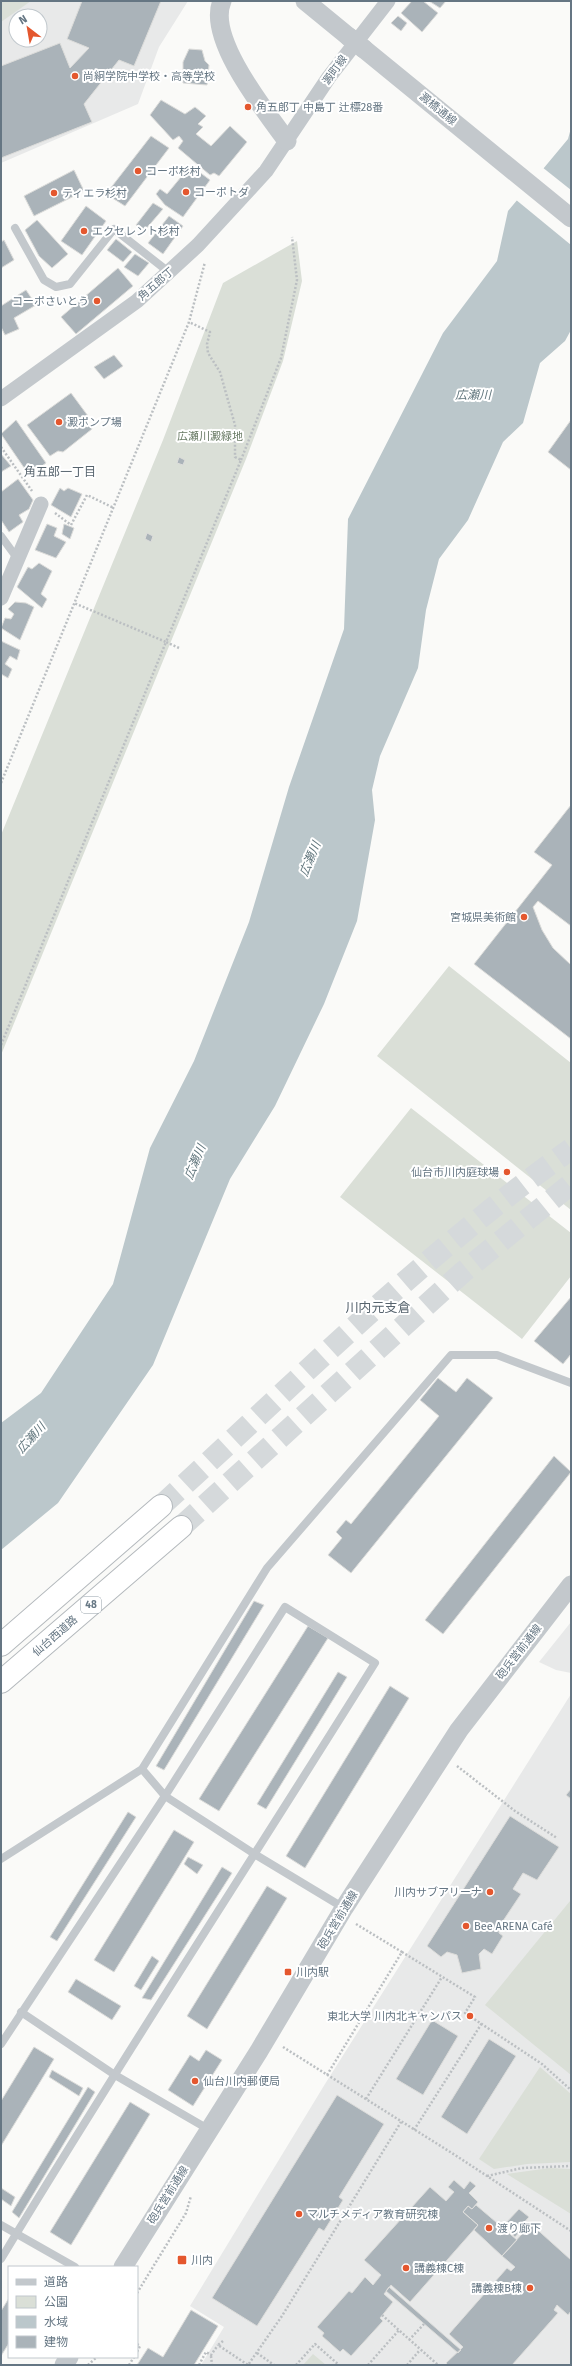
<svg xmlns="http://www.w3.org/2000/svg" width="572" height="2366" font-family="'Fira Sans','Noto Sans JP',sans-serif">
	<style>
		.built { fill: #e8e9e9; fill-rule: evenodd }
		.green { fill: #dadfd7 }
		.water { fill: #bbc7cb }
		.pier { fill: #fafaf8 }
		.building { fill: #aab3b9; stroke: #dcdcda }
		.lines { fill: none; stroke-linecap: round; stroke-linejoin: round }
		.motorway-tunnel { stroke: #d5d9db; stroke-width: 22; stroke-dasharray: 22 11; stroke-linecap: butt }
		.motorway-casing { stroke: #b4b9bd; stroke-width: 24 }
		.path { stroke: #bbbfc2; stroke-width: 2.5; stroke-dasharray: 2 2; stroke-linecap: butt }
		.service { stroke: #c3c8cc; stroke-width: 8 }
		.minor { stroke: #c3c8cc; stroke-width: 15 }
		.tertiary { stroke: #c3c8cc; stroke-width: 19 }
		.motorway { stroke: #fff; stroke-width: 22 }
		.tertiary-bridge { stroke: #c3c8cc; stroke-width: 19 }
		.poi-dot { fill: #e4572e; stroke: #fff; stroke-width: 1.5 }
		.labels { text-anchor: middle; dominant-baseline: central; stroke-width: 4; stroke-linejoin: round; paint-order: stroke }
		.shield { fill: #fff; stroke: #939fa8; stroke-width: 1 }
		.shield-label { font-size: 10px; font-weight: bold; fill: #657683 }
		.street-label { font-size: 11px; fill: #657683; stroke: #fff }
		.poi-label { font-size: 11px; fill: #657683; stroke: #fff; text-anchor: start }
		.park-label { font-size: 11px; fill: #687a64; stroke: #fff }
		.water-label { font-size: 12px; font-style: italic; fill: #60757c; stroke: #fff }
		.neighbourhood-label { font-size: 12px; fill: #57646e; stroke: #fff }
		.quarter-label { font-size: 13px; fill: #57646e; stroke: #fff }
	</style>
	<rect width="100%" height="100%" fill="#fafaf8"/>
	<!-- built -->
	<path class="built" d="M1 1H188L159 47 138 104 1 163ZM16 16H40V40H16Z
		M571 1622V1673L556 1670 539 1662Z
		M571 1694V2365H201L224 2327 190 2306 325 2084Z"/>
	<!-- green -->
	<path class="green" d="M1 1H31L1 22Z
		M297 241 302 281 283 361 246 459 1 1055V835L163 440 223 283Z
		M449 966 571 1063V1210L377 1056Z
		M411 1108 571 1233V1276L522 1339 340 1197Z
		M570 1901 571 1902V2075L485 2005Z
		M540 2067 571 2094V2162L527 2164 494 2169 479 2159Z
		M550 2168 571 2169V2214L507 2174Z
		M313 2354 326 2365H303Z"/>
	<!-- water -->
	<path class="water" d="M571 128V330L565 341 540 363 523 423 503 442 468 520 439 559 426 610 418 668 380 756 372 790 375 820 357 921 324 1004 275 1106 230 1179 153 1365 58 1503 1 1550V1423L41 1393 113 1284 150 1148 194 1061 249 922 289 787 344 629 348 519 443 333 497 261 508 211 568 139Z"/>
	<!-- pier -->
	<path class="pier" d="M542 167 571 190V245L515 199Z"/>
	<!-- building -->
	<path class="building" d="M82 1H161L134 66 119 60 84 104 92 122 1 158V66L60 43 70 68 89 48 67 39Z
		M412 1H423L438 13 422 32 401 13Z
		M429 1H446L440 8Z
		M398 16 407 23 401 31 391 23Z
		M189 49 202 50 205 61 209 65 207 85 183 83V62Z
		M161 100 185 114 195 107 206 116 198 124 203 127 196 134 211 146 230 126 247 142 219 176 214 173 210 175 178 148 183 141 179 136 173 140 150 115Z
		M151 136 169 148 125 206 106 194Z
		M194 168 210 180 183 217 165 205 156 194 160 189 167 194 181 177 184 178Z
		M74 170 84 191 34 216 24 196Z
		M153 203 163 209 145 230 136 225Z
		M86 206 106 221 82 255 61 241Z
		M169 216 183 226 163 254 148 243Z
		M37 220 68 254 52 268 39 256 25 230Z
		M116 239 132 252 123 262 107 250Z
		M4 240 14 260 1 268V242Z
		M135 254 149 263 138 276 124 267Z
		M118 268 133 286 76 334 61 317Z
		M26 290 36 305 14 318 19 329 5 335 1 327V306Z
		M114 355 123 366 104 379 94 367Z
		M71 393 88 416 85 418 92 429 63 452 58 451 50 456 27 425Z
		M16 420 46 463 29 475 1 434Z
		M571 420V470L548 452Z
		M1 454 11 466 1 472Z
		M179 457 185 460 183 465 177 463Z
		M18 479 33 500 29 509 19 515 23 522 9 532 1 520V492Z
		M60 488 64 491 68 488 82 494 71 517 51 505Z
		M47 524 57 528 54 536 66 542 56 558 35 550Z
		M64 524 74 528 70 539 62 534Z
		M147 533 153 536 151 542 145 539Z
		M39 563 52 571 41 594 47 599 42 608 17 587 28 567 32 569Z
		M15 602 26 603 34 607 20 640 1 628 5 618 11 619 14 614 8 609Z
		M1 641 20 650 17 660 10 656 5 664 12 669 8 678 1 674Z
		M571 805V926L538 901 533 907 542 930 553 948 571 965V1039L474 964 552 865 534 852Z
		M571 1297V1354L563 1364 534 1341Z
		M438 1378 456 1392 467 1378 493 1398 351 1573 328 1555 342 1538 336 1532 346 1520 351 1524 439 1416 420 1400Z
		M554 1456 571 1472 443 1634 425 1620Z
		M254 1601 264 1605 164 1770 156 1766Z
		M308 1626 328 1638 219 1811 199 1799Z
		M338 1672 347 1677 266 1809 257 1804Z
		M390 1686 409 1698 305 1868 286 1856Z
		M571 1789V1799L566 1795Z
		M128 1812 136 1817 57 1941 50 1937Z
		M510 1816 559 1847 537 1880 523 1873 513 1889 521 1894 499 1927V1933L503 1936 492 1954 484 1949 479 1954 481 1969 462 1973 457 1955 447 1952 441 1957 427 1946Z
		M174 1830 194 1842 114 1972 94 1960Z
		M188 1857 203 1865 197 1874 184 1864Z
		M222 1867 232 1873 151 2000 142 1998Z
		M267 1886 287 1898 207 2029 187 2016Z
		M152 1956 159 1961 141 1990 134 1986Z
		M76 1979 121 2006 112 2020 68 1992Z
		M432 2020 458 2036 423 2095 396 2079Z
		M489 2039 516 2056 467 2134 441 2117Z
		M34 2047 54 2059 1 2146V2101Z
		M206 2050 222 2060 193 2106 168 2090 190 2055 199 2061Z
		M52 2070 83 2088 79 2096 49 2077Z
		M88 2087 95 2092 19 2218 12 2212Z
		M337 2095 384 2124 339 2197 343 2200 324 2231 319 2228 257 2326 212 2298Z
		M130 2102 150 2114 71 2245 50 2232Z
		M454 2180 464 2189 470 2181 476 2186 469 2193 478 2202 472 2209 468 2206 463 2212 478 2225 410 2302 391 2285 384 2294 393 2302 380 2318 383 2321 351 2356 343 2349 340 2352 322 2336 324 2333 317 2327 349 2291 352 2293 365 2277 373 2285 381 2275 364 2260 430 2187 446 2201 454 2192 448 2187Z
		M1 2188 15 2197 11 2206 1 2199Z
		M476 2205 517 2240 502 2256 474 2230 478 2225 463 2212 468 2206 472 2209Z
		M519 2209 529 2217 519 2228 521 2230 515 2237 504 2225Z
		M531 2224 571 2260V2311L568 2315 557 2305 554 2310 558 2313 512 2365H448L446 2363 463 2347 449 2334 507 2268 511 2271 515 2267 502 2256Z
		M389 2287 461 2350 458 2353 386 2291Z
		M9 2298V2343L1 2356V2311Z
		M191 2310 218 2326 194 2365H137L148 2348 163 2357Z"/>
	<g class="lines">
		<!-- motorway-tunnel -->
		<path class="motorway-tunnel" d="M161 1506C295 1384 423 1254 571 1149
			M181 1527 463 1272 571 1184"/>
		<!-- motorway casing -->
		<g class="motorway-casing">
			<path id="motorway" d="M1 1645 161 1506
				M1 1682 181 1527"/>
		</g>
		<!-- path -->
		<path class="path" d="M1 447 32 491
			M241 460 281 358 297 280 292 237
			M55 513 71 525 87 495 114 508
			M179 648 166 642 241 460 235 457V425L220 372 208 353 207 344 210 332 189 322
			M1 783 189 322 205 262
			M1 1045 166 642 74 603
			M457 1766 515 1811 557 1838
			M356 1924 402 1952
			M283 2047 455 2155 571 2231
			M327 2075 402 1952 475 1997 465 2013 542 2064 571 2090
			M366 2099 442 1977
			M414 2130 482 2023
			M487 2176 522 2168 571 2166
			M137 2293 186 2213 191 2196
			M382 2315 438 2365
			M409 2340 424 2324
			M223 2341 218 2345 248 2365 282 2316 401 2122
			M137 2344 140 2346 137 2352
			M257 2353 274 2365
			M211 2356 212 2365
			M88 2365 97 2357
			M129 2365 134 2357
			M199 2365 206 2352 211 2355 218 2345
			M296 2365 315 2344 339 2365
			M368 2365 399 2330
			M407 2365 420 2350"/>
		<!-- service -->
		<path class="service" d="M15 228 44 280 56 287 70 284 114 229 170 273
			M1 536 17 558
			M142 1769 165 1796 256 1855 344 1908
			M1 1859 142 1769 267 1568 451 1355H497L571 1383
			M21 2012 115 2075 208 2129
			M1 2044 165 1796 285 1607 375 1663C251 1862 122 2058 1 2259
			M1 2225 75 2267"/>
		<!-- minor -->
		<path class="minor" d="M1 399 137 301 198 245 266 171 329 77 388 1
			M1 598 41 504"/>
		<!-- tertiary -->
		<path class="tertiary" d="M222 1C206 38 266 112 287 141
			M305 1 349 37
			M364 49 571 218
			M123 2267 259 2051 344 1908 459 1730 571 1585
			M64 2365 69 2357"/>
		<!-- motorway -->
		<use href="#motorway" class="motorway"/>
		<!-- tertiary-bridge -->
		<path class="tertiary-bridge" d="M349 37 364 49"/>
	</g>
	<!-- markers -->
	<g class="poi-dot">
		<circle cx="75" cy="76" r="4"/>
		<circle cx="248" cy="107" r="4"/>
		<circle cx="138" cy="171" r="4"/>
		<circle cx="186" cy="192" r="4"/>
		<circle cx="54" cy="193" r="4"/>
		<circle cx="84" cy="231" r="4"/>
		<circle cx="97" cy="301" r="4"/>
		<circle cx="59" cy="422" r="4"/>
		<circle cx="524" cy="917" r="4"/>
		<circle cx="507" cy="1172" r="4"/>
		<circle cx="490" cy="1892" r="4"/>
		<circle cx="466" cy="1926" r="4"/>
		<rect x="284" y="1968" width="8" height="8" rx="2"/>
		<circle cx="470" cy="2016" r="4"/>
		<circle cx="195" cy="2081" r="4"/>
		<circle cx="299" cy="2214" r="4"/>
		<circle cx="489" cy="2228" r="4"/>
		<rect x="177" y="2255" width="10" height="10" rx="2"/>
		<circle cx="406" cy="2268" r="4"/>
		<circle cx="530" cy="2288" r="4"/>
	</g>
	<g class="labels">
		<!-- shield labels -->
		<rect class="shield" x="81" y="1597" width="20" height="16" rx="3"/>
		<g class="shield-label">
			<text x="91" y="1605">48</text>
		</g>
		<!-- street labels -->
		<g class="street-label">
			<text transform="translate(335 70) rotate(-54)">澱町線</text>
			<text transform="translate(438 109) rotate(39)">澱橋通線</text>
			<text transform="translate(156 284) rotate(-41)">角五郎丁</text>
			<text transform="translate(55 1636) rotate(-41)">仙台西道路</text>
			<text transform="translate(519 1652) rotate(-52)">砲兵営前通線</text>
			<text transform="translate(338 1920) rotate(-59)">砲兵営前通線</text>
			<text transform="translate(168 2195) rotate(-58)">砲兵営前通線</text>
		</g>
		<!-- poi labels -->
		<g class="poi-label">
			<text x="83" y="76">尚絅学院中学校・高等学校</text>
			<text x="256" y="107">角五郎丁 中島丁 辻標28番</text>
			<text x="146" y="171">コーポ杉村</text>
			<text x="194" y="192">コーポトダ</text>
			<text x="62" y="193">ティエラ杉村</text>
			<text x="92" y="231">エクセレント杉村</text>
			<text x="89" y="301" text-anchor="end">コーポさいとう</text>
			<text x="67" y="422">澱ポンプ場</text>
			<text x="516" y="917" text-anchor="end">宮城県美術館</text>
			<text x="499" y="1172" text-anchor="end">仙台市川内庭球場</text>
			<text x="482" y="1892" text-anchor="end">川内サブアリーナ</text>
			<text x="474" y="1926">Bee ARENA Café</text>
			<text x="296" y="1972">川内駅</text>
			<text x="462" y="2016" text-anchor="end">東北大学 川内北キャンパス</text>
			<text x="203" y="2081">仙台川内郵便局</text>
			<text x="307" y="2214">マルチメディア教育研究棟</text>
			<text x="497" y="2228">渡り廊下</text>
			<text x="191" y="2260">川内</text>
			<text x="414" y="2268">講義棟C棟</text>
			<text x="522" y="2288" text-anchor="end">講義棟B棟</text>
		</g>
		<!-- park labels -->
		<g class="park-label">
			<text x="210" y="436">広瀬川澱緑地</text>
		</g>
		<!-- water labels -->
		<g class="water-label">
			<text x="473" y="395">広瀬川</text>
			<text transform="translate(310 859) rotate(-67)">広瀬川</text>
			<text transform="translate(195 1162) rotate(-67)">広瀬川</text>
			<text transform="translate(31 1438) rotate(-48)">広瀬川</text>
		</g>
		<!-- neighbourhood labels -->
		<g class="neighbourhood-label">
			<text x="60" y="472">角五郎一丁目</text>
		</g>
		<!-- quarter labels -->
		<g class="quarter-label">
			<text x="378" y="1307">川内元支倉</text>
		</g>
	</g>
	<!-- border -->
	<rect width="572" height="2366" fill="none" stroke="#657683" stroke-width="4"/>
	<!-- legend -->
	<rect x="8" y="2266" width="130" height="92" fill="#ffffff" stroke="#c1c8cd"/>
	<rect x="16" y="2279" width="20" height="6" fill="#c3c8cc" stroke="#c1c8cd"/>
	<text x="44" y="2286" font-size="12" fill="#657683">道路</text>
	<rect x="16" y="2296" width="20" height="12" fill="#dadfd7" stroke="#c1c8cd"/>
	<text x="44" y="2306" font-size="12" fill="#657683">公園</text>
	<rect x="16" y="2316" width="20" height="12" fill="#bbc7cb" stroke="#c1c8cd"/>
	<text x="44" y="2326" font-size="12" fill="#657683">水域</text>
	<rect x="16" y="2336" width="20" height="12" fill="#aab3b9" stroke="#c1c8cd"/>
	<text x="44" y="2346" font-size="12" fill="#657683">建物</text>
	<!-- north arrow -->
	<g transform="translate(28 28) rotate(329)"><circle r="19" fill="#ffffff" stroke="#c1c8cd"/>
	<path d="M0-3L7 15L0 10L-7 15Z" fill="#e4572e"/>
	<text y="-6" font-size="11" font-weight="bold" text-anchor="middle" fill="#657683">N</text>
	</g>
</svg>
